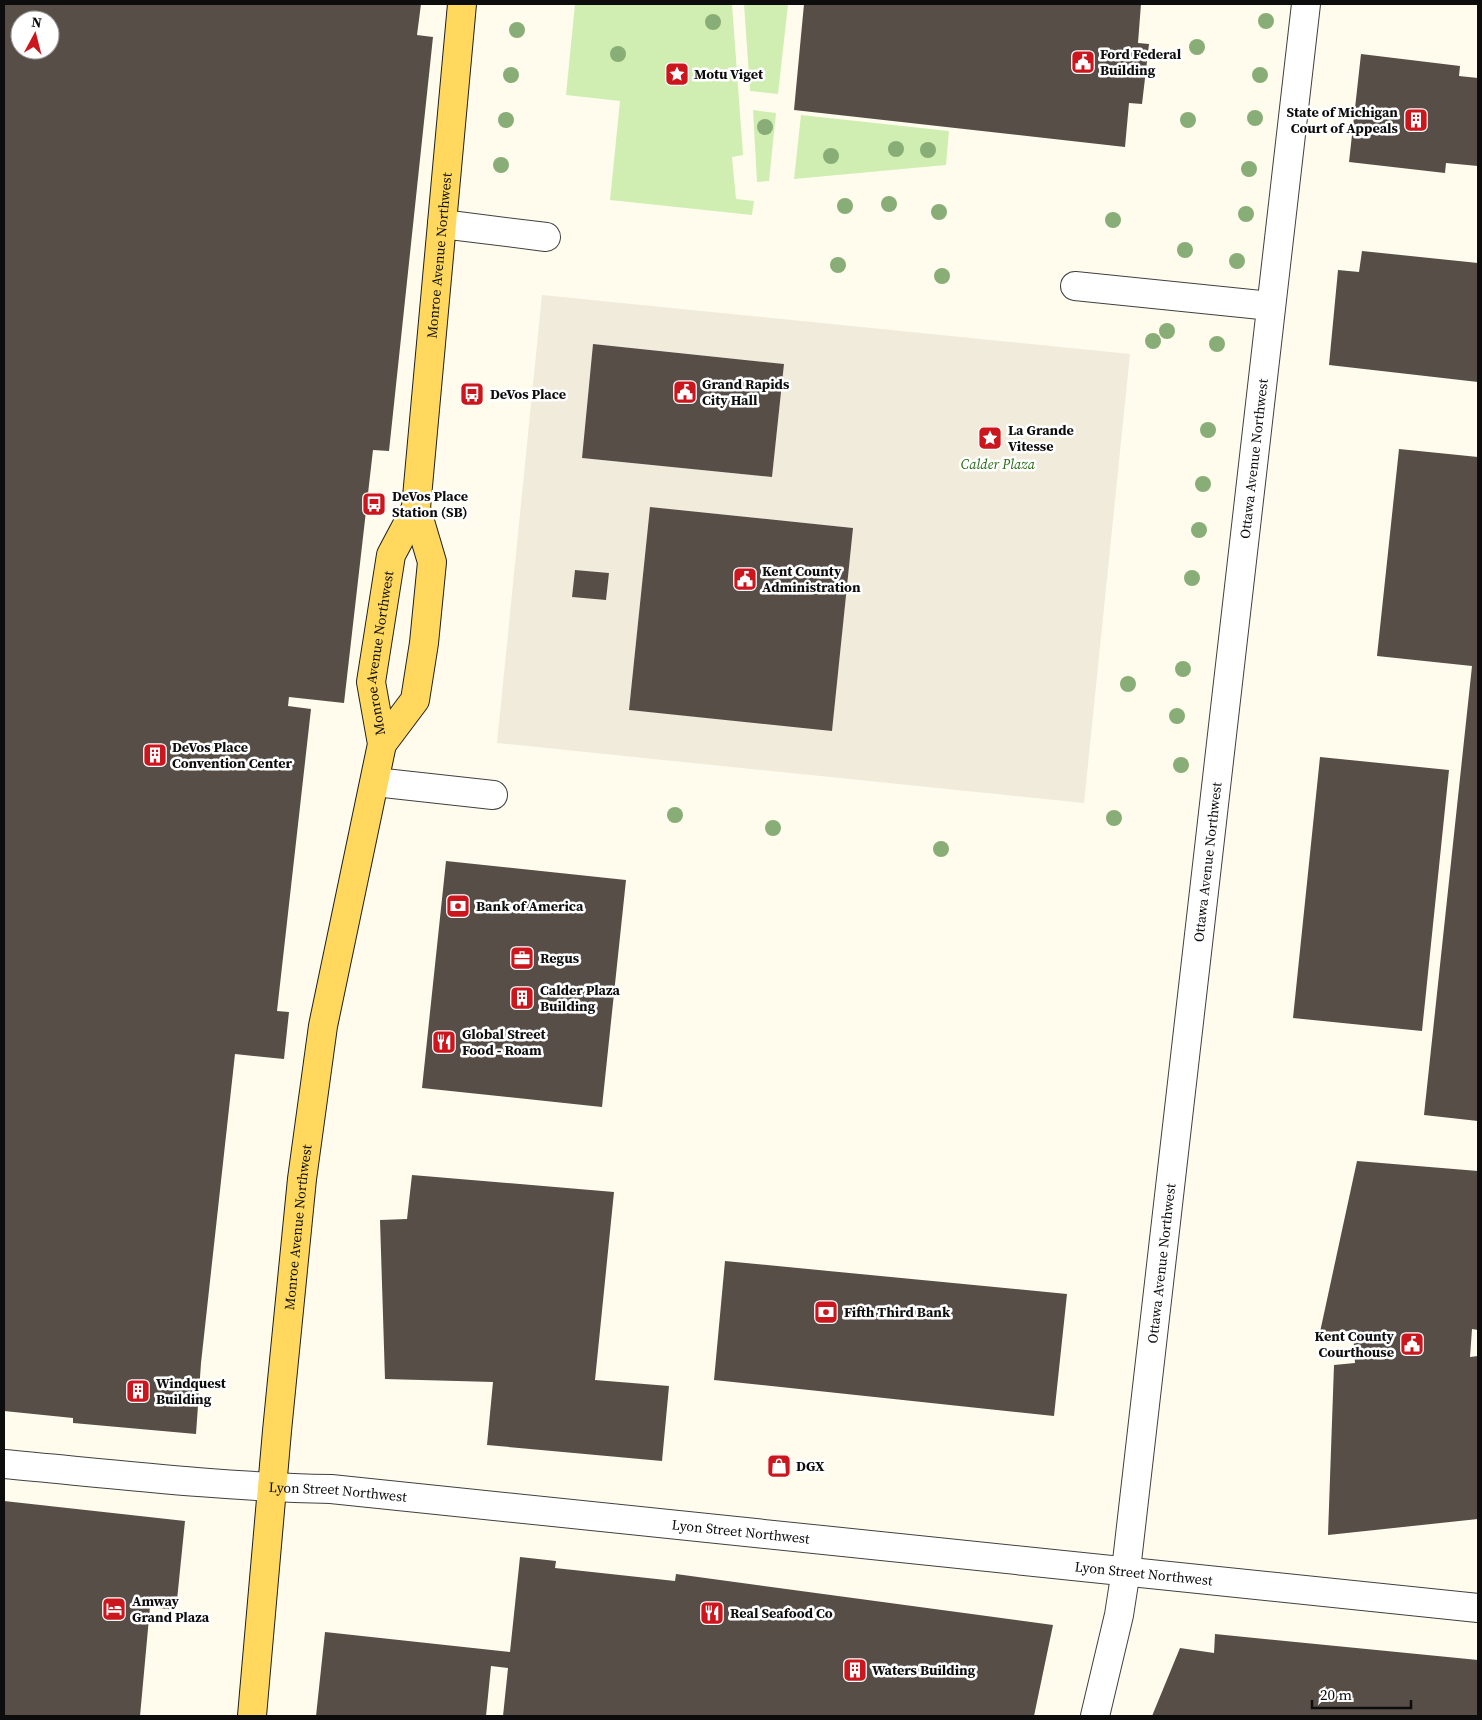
<svg xmlns="http://www.w3.org/2000/svg" width="1482" height="1720" font-family="'Source Serif 4',serif">
	<style>
		.green { fill: #d1eeb2 }
		.plaza { fill: #f0ebdb; fill-rule: evenodd }
		.building { fill: #574e48; fill-rule: evenodd }
		.lines { fill: none; stroke-linecap: round; stroke-linejoin: round }
		.minor-casing { stroke: #404040; stroke-width: 30 }
		.major-casing { stroke: #1e1e1e; stroke-width: 30 }
		.minor { stroke: #fff; stroke-width: 28 }
		.major { stroke: #ffd85d; stroke-width: 28 }
		.tree { fill: #89ad77 }
		.labels { text-anchor: middle; dominant-baseline: central; stroke-width: 5; stroke-linejoin: round; paint-order: stroke }
		.poi-label { font-size: 14px; font-weight: bold; fill: #0d0d0d; stroke: #fff; text-anchor: start }
		.street-label { font-size: 14px; fill: #0d0d0d; stroke: #fff }
		.park-label { font-size: 14px; font-style: italic; fill: #286c16; stroke: #fff }
	</style>
	<rect width="100%" height="100%" fill="#fffced"/>
	<!-- green -->
	<path class="green" d="M575 4H732L743 155 732 157 736 199 754 201 752 215 610 200 620 101 566 95Z
		M744 4 788 5 778 94 750 91Z
		M753 110 776 113 769 181 757 182Z
		M801 115 949 131 946 165 794 179Z"/>
	<!-- plaza -->
	<path class="plaza" d="M542 295 1130 354 1084 803 497 743ZM593 344 784 364 772 477 582 458ZM650 507 853 528 832 730 629 710ZM575 570 609 573 606 600 572 597Z"/>
	<!-- building -->
	<path class="building" d="M4 4H421L417 35 433 37 389 451 373 450 344 703 289 697 288 706 311 709 277 1011 289 1012 284 1059 235 1054 201 1363 196 1434 73 1423V1418L4 1411ZM20 20H50V50H20Z
		M804 4H1141L1138 43 1149 44 1142 104 1129 103 1125 147 794 110Z
		M1361 54 1460 66 1459 76 1478 78V166L1446 163 1445 173 1349 162Z
		M1362 251 1478 263V382L1329 365 1338 270 1359 272Z
		M593 344 784 364 772 477 582 458Z
		M1399 449 1478 457V1121L1424 1115 1472 666 1377 656Z
		M650 507 853 528 832 731 629 710Z
		M575 570 609 573 606 600 572 597Z
		M1320 757 1449 770 1422 1031 1293 1018Z
		M446 861 626 880 602 1107 422 1088Z
		M1357 1161 1478 1171V1330L1472 1329 1470 1357 1478 1356V1519L1328 1535 1334 1365 1355 1363 1353 1331 1320 1332Z
		M412 1175 614 1192 595 1380 669 1386 662 1461 487 1445 493 1382 385 1379 380 1220 407 1219Z
		M725 1261 1067 1294 1054 1416 714 1380Z
		M4 1501 185 1521 176 1610 150 1607 140 1716H4Z
		M520 1557 556 1561 555 1568 675 1581 676 1574 1053 1625 1034 1716H503L508 1668 491 1666 486 1716H316L325 1632 510 1652Z
		M1215 1634 1478 1660V1716H1152L1180 1648 1214 1653Z"/>
	<g class="lines">
		<!-- minor casing -->
		<g class="minor-casing">
			<g id="minor">
				<path d="M442 224 546 237"/>
				<path d="M1075 286 1271 306"/>
				<path d="M375 782 493 795"/>
				<path id="s1" d="M4 1464C113 1474 222 1487 331 1489L1478 1608"/>
				<path id="s2" d="M1095 1716 1119 1615 1126 1570 1306 4"/>
			</g>
		</g>
		<!-- major casing -->
		<g class="major-casing">
			<g id="major">
				<path id="s3" d="M382 744 415 700 424 643 432 562 416 508 462 4"/>
				<path id="s4" d="M252 1716 277 1431 302 1179 323 1026 382 744 371 682 391 555 416 508"/>
			</g>
		</g>
		<!-- minor -->
		<use href="#minor" class="minor"/>
		<!-- major -->
		<use href="#major" class="major"/>
	</g>
	<!-- trees -->
	<g class="tree">
		<circle cx="1266" cy="21" r="8"/>
		<circle cx="713" cy="22" r="8"/>
		<circle cx="517" cy="30" r="8"/>
		<circle cx="1197" cy="47" r="8"/>
		<circle cx="618" cy="54" r="8"/>
		<circle cx="511" cy="75" r="8"/>
		<circle cx="1260" cy="75" r="8"/>
		<circle cx="1255" cy="118" r="8"/>
		<circle cx="506" cy="120" r="8"/>
		<circle cx="1188" cy="120" r="8"/>
		<circle cx="765" cy="127" r="8"/>
		<circle cx="896" cy="149" r="8"/>
		<circle cx="928" cy="150" r="8"/>
		<circle cx="831" cy="156" r="8"/>
		<circle cx="501" cy="165" r="8"/>
		<circle cx="1249" cy="169" r="8"/>
		<circle cx="889" cy="204" r="8"/>
		<circle cx="845" cy="206" r="8"/>
		<circle cx="939" cy="212" r="8"/>
		<circle cx="1246" cy="214" r="8"/>
		<circle cx="1113" cy="220" r="8"/>
		<circle cx="1185" cy="250" r="8"/>
		<circle cx="1237" cy="261" r="8"/>
		<circle cx="838" cy="265" r="8"/>
		<circle cx="942" cy="276" r="8"/>
		<circle cx="1167" cy="331" r="8"/>
		<circle cx="1153" cy="341" r="8"/>
		<circle cx="1217" cy="344" r="8"/>
		<circle cx="1208" cy="430" r="8"/>
		<circle cx="1203" cy="484" r="8"/>
		<circle cx="1199" cy="530" r="8"/>
		<circle cx="1192" cy="578" r="8"/>
		<circle cx="1183" cy="669" r="8"/>
		<circle cx="1128" cy="684" r="8"/>
		<circle cx="1177" cy="716" r="8"/>
		<circle cx="1181" cy="765" r="8"/>
		<circle cx="675" cy="815" r="8"/>
		<circle cx="1114" cy="818" r="8"/>
		<circle cx="773" cy="828" r="8"/>
		<circle cx="941" cy="849" r="8"/>
	</g>
	<!-- icons -->
	<defs>
		<g id="civic-square" transform="scale(1.25)"><rect x="-9" y="-9" width="18" height="18" rx="4" fill="#cc161e" stroke="#fff"/><path d="M-.6-6.5H3V-4.5H.6V-3L4-1V1h2V6H-6V1h2V-1L-.6-3ZM-1.2 2.5V6h2.4V2.5Z" fill="#fff"/></g>
		<g id="sight-square" transform="scale(1.25)"><rect x="-9" y="-9" width="18" height="18" rx="4" fill="#cc161e" stroke="#fff"/><path d="M0-6L1.8-2.2L6-1.7L2.9 1.2L3.7 5.4L0 3.3L-3.7 5.4L-2.9 1.2L-6-1.7L-1.8-2.2Z" fill="#fff"/></g>
		<g id="building-square" transform="scale(1.25)"><rect x="-9" y="-9" width="18" height="18" rx="4" fill="#cc161e" stroke="#fff"/><path d="M-4-6H4V6H1V3H-1V6H-4ZM-2.5-4.3h1.7v1.8h-1.7ZM.8-4.3h1.7v1.8H.8ZM-2.5-1h1.7V.8h-1.7ZM.8-1h1.7V.8H.8Z" fill="#fff"/></g>
		<g id="bus-square" transform="scale(1.25)"><rect x="-9" y="-9" width="18" height="18" rx="4" fill="#cc161e" stroke="#fff"/><path d="M-5-6H5V4H4V6H2V4H-2V6H-4V4H-5ZM-3.5-4V0h7V-4ZM-3.5 1.2v1.5H-2V1.2ZM2 1.2v1.5H3.5V1.2Z" fill="#fff"/></g>
		<g id="bank-square" transform="scale(1.25)"><rect x="-9" y="-9" width="18" height="18" rx="4" fill="#cc161e" stroke="#fff"/><path d="M-6-4H6V4H-6ZM0-2.3a2.3 2.3 0 1 0 0 4.6a2.3 2.3 0 1 0 0-4.6Z" fill="#fff"/></g>
		<g id="office-square" transform="scale(1.25)"><rect x="-9" y="-9" width="18" height="18" rx="4" fill="#cc161e" stroke="#fff"/><path d="M-6-3h4V-5.5h4V-3h4V5H-6ZM-1-4.5V-3h2v-1.5ZM-6 0V1H6V0Z" fill="#fff"/></g>
		<g id="restaurant-square" transform="scale(1.25)"><rect x="-9" y="-9" width="18" height="18" rx="4" fill="#cc161e" stroke="#fff"/><path d="M-5-6h1v4h1v-4h1v4h1v-4h1v5L-1.5 .5V6h-2V.5L-5-1ZM5-6V6H3V1.5H1.5Q1.5-4 5-6Z" fill="#fff"/></g>
		<g id="shop-square" transform="scale(1.25)"><rect x="-9" y="-9" width="18" height="18" rx="4" fill="#cc161e" stroke="#fff"/><path d="M-5-2.5h2.3a2.7 3.5 0 0 1 5.4 0H5L5.5 6h-11ZM-1.5-2.5h3a1.5 2.3 0 0 0-3 0Z" fill="#fff"/></g>
		<g id="hotel-square" transform="scale(1.25)"><rect x="-9" y="-9" width="18" height="18" rx="4" fill="#cc161e" stroke="#fff"/><path d="M-6-4.5h1.5V1H6V5H4.5V3h-9V5H-6ZM-4 0a1.8 1.8 0 1 1 3.6 0ZM.5 0V-2.5h3Q6-2.5 6 0Z" fill="#fff"/></g>
	</defs>
	<g fill-rule="evenodd">
		<use href="#civic-square" x="1083" y="62"/>
		<use href="#sight-square" x="677" y="74"/>
		<use href="#building-square" x="1416" y="120"/>
		<use href="#civic-square" x="685" y="392"/>
		<use href="#bus-square" x="472" y="394"/>
		<use href="#sight-square" x="990" y="438"/>
		<use href="#bus-square" x="374" y="504"/>
		<use href="#civic-square" x="745" y="579"/>
		<use href="#building-square" x="155" y="755"/>
		<use href="#bank-square" x="458" y="906"/>
		<use href="#office-square" x="522" y="958"/>
		<use href="#building-square" x="522" y="998"/>
		<use href="#restaurant-square" x="444" y="1042"/>
		<use href="#bank-square" x="826" y="1312"/>
		<use href="#civic-square" x="1412" y="1344"/>
		<use href="#building-square" x="138" y="1391"/>
		<use href="#shop-square" x="779" y="1466"/>
		<use href="#hotel-square" x="114" y="1609"/>
		<use href="#restaurant-square" x="712" y="1613"/>
		<use href="#building-square" x="855" y="1670"/>
	</g>
	<g class="labels">
		<!-- poi labels -->
		<g class="poi-label">
			<text x="1100" y="54">Ford Federal<tspan x="1100" dy="16">Building</tspan></text>
			<text x="694" y="74">Motu Viget</text>
			<text x="1398" y="112" text-anchor="end">State of Michigan<tspan x="1398" dy="16">Court of Appeals</tspan></text>
			<text x="702" y="384">Grand Rapids<tspan x="702" dy="16">City Hall</tspan></text>
			<text x="490" y="394">DeVos Place</text>
			<text x="1008" y="430">La Grande<tspan x="1008" dy="16">Vitesse</tspan></text>
			<text x="392" y="496">DeVos Place<tspan x="392" dy="16">Station (SB)</tspan></text>
			<text x="762" y="571">Kent County<tspan x="762" dy="16">Administration</tspan></text>
			<text x="172" y="747">DeVos Place<tspan x="172" dy="16">Convention Center</tspan></text>
			<text x="476" y="906">Bank of America</text>
			<text x="540" y="958">Regus</text>
			<text x="540" y="990">Calder Plaza<tspan x="540" dy="16">Building</tspan></text>
			<text x="462" y="1034">Global Street<tspan x="462" dy="16">Food - Roam</tspan></text>
			<text x="844" y="1312">Fifth Third Bank</text>
			<text x="1394" y="1336" text-anchor="end">Kent County<tspan x="1394" dy="16">Courthouse</tspan></text>
			<text x="156" y="1383">Windquest<tspan x="156" dy="16">Building</tspan></text>
			<text x="796" y="1466">DGX</text>
			<text x="132" y="1601">Amway<tspan x="132" dy="16">Grand Plaza</tspan></text>
			<text x="730" y="1613">Real Seafood Co</text>
			<text x="872" y="1670">Waters Building</text>
		</g>
		<!-- street labels -->
		<g class="street-label">
			<text stroke="none"><textPath href="#s3" startOffset="504">Monroe Avenue Northwest</textPath></text>
			<text stroke="none"><textPath href="#s2" startOffset="1268">Ottawa Avenue Northwest</textPath></text>
			<text stroke="none"><textPath href="#s4" startOffset="1074">Monroe Avenue Northwest</textPath></text>
			<text stroke="none"><textPath href="#s2" startOffset="862">Ottawa Avenue Northwest</textPath></text>
			<text stroke="none"><textPath href="#s4" startOffset="491">Monroe Avenue Northwest</textPath></text>
			<text stroke="none"><textPath href="#s2" startOffset="458">Ottawa Avenue Northwest</textPath></text>
			<text stroke="none"><textPath href="#s1" startOffset="335">Lyon Street Northwest</textPath></text>
			<text stroke="none"><textPath href="#s1" startOffset="740">Lyon Street Northwest</textPath></text>
			<text stroke="none"><textPath href="#s1" startOffset="1145">Lyon Street Northwest</textPath></text>
		</g>
		<!-- park labels -->
		<g class="park-label">
			<text x="998" y="464">Calder Plaza</text>
		</g>
	</g>
	<!-- border -->
	<rect width="1482" height="1720" fill="none" stroke="#0d0d0d" stroke-width="10"/>
	<!-- north arrow -->
	<g transform="translate(35 35) rotate(7)"><circle r="24" fill="#ffffff" stroke="#9e9e9e"/>
	<path d="M0-4L9 19L0 12L-9 19Z" fill="#cc161e"/>
	<text y="-8" font-size="14" font-weight="bold" text-anchor="middle" fill="#0d0d0d">N</text>
	</g>
	<!-- scale -->
	<path d="M1312 1700v8h99v-8" fill="none" stroke="#0d0d0d" stroke-width="2.5"/>
	<text x="1320" y="1700" font-size="15" fill="#0d0d0d" stroke="#ffffff" stroke-width="4" paint-order="stroke">20 m</text>
</svg>
